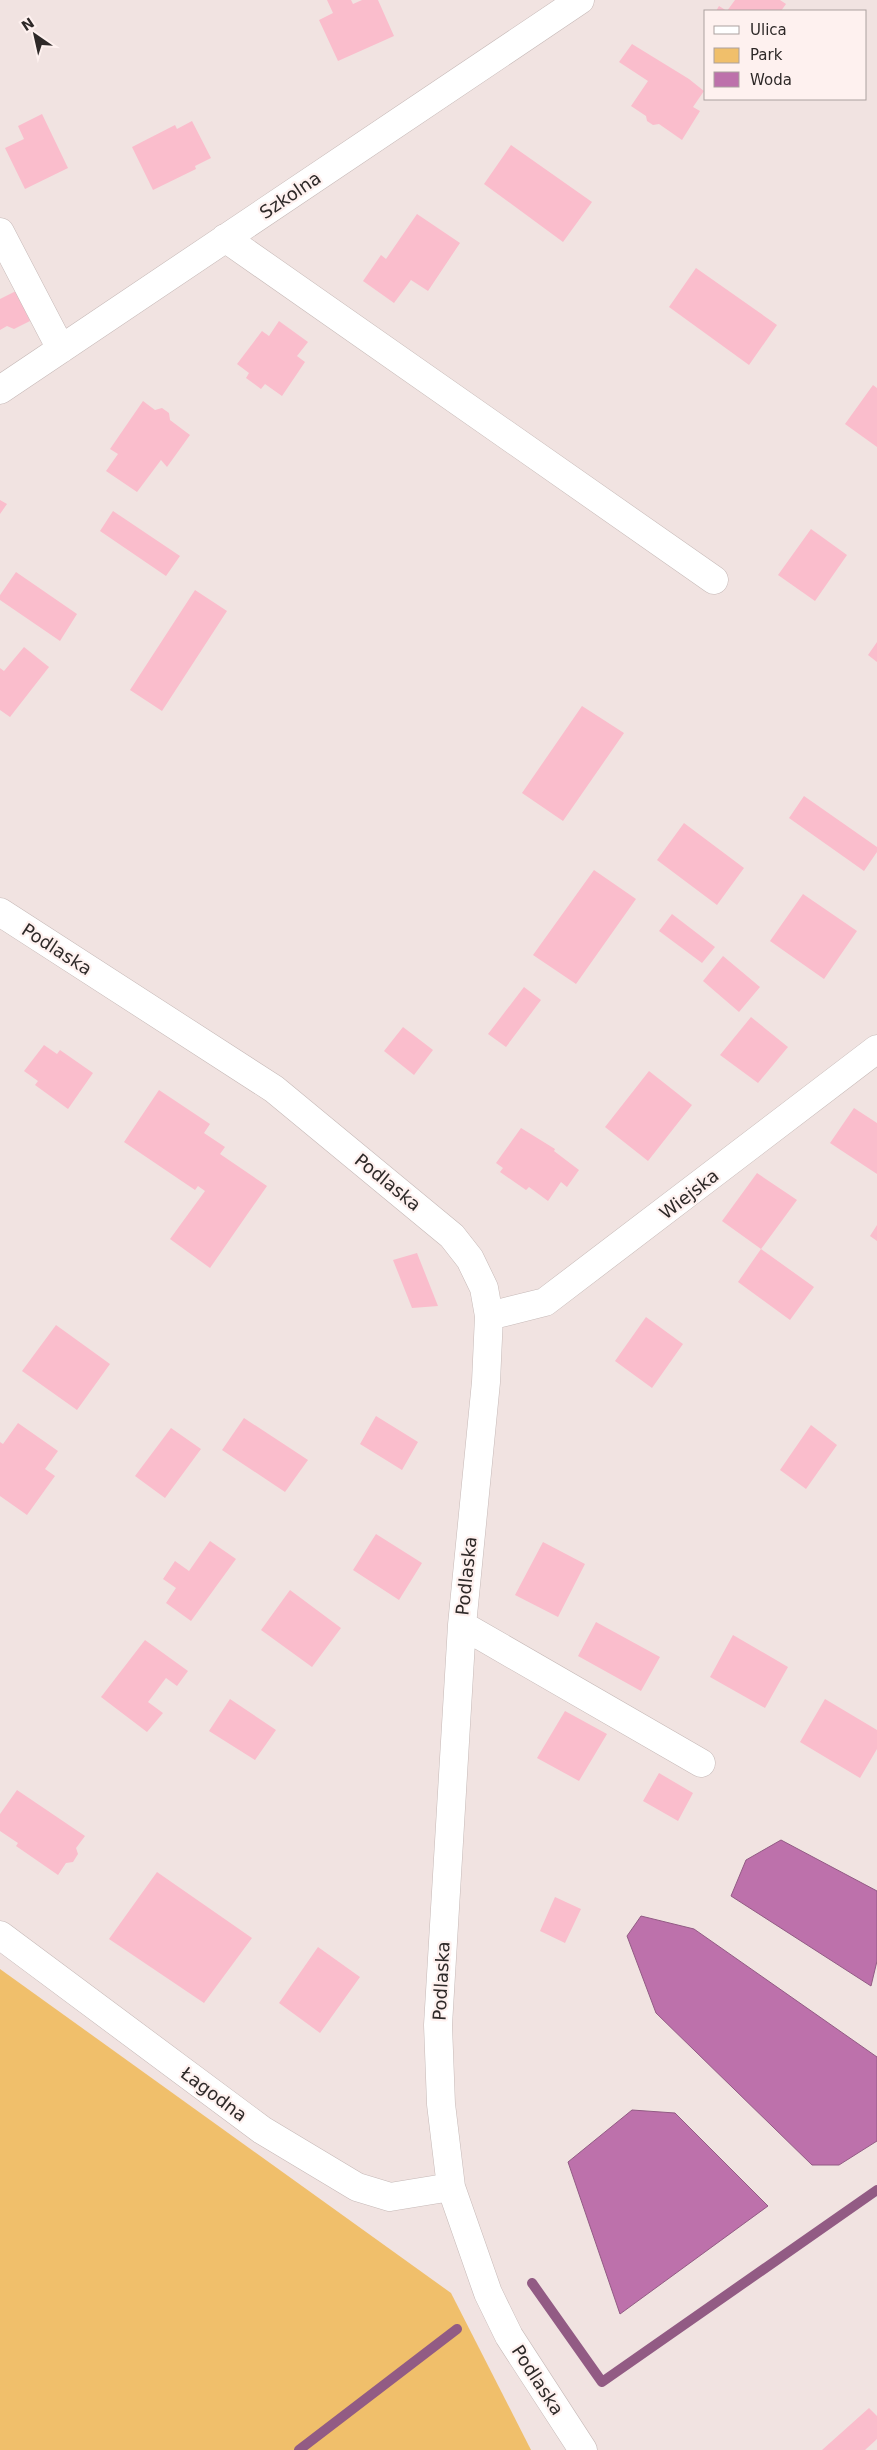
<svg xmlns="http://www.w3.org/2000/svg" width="877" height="2450" font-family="'DejaVu Sans',sans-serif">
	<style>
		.green { fill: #f0bf6b }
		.water { fill: #bd71ab; stroke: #925b84 }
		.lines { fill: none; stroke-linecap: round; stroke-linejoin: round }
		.stream { stroke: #925b84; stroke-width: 10 }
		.building { fill: #fabdcc }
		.minor-casing { stroke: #c6b9b7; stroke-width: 29 }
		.minor { stroke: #fff; stroke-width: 28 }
		.labels { text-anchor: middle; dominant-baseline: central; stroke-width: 4.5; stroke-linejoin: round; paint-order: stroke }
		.street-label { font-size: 18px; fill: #2e2928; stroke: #fef1ef }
	</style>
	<rect width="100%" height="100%" fill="#f1e3e1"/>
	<!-- green -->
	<path class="green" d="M0 1969 451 2293 531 2450H0Z"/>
	<!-- water -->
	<path class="water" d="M781 1840 877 1891V1961L871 1986 731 1896 746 1860Z
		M641 1916 694 1929 877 2057V2141L839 2165H812L656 2013 627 1936Z
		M632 2110 675 2113 768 2206 620 2314 568 2162Z"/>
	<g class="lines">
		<!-- stream -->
		<path class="stream" d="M532 2283 602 2382 877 2190
			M299 2450 457 2329"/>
	</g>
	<!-- building -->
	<path class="building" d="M327 0H351L353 4 362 0H378L394 36 338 61 319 20 333 13Z
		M735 0H780L786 4 781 11H727Z
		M719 6 727 11H716Z
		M632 44 689 79 704 91 693 107 700 111 682 140 659 124 653 125 647 121 646 116 631 106 648 81 619 62Z
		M42 114 68 168 25 189 5 148 24 139 18 126Z
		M192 121 211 158 195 166 196 169 153 190 132 147 175 125 177 129Z
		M511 145 592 202 563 242 484 184Z
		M417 214 460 243 428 291 411 280 394 303 363 281 381 255 386 259Z
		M696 268 777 325 749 365 669 307Z
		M16 291 30 321 14 329 7 326 0 330V299Z
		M279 321 308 342 297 356 305 362 282 396 265 384 261 389 246 378 249 373 237 364 262 331 269 336Z
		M873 385 877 388V447L845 424Z
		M143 401 155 410 162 408 169 413 170 420 190 435 167 467 161 460 137 492 106 471 118 454 110 449Z
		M0 500 7 504 0 514Z
		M113 511 180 556 166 576 100 531Z
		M811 529 847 555 815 601 778 575Z
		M16 572 77 614 60 641 0 600V595Z
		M195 590 227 611 162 711 130 690Z
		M877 642V662L868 655Z
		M24 647 49 667 10 717 0 710V668L4 671Z
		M582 706 624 733 563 821 522 793Z
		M804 796 877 847V852L864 871 789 818Z
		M684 823 744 868 717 905 657 860Z
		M594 870 636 899 576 984 533 955Z
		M803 894 857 931 824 979 770 941Z
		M672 914 715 947 702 963 659 931Z
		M723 956 760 987 739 1012 703 981Z
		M524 987 541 1000 506 1047 488 1034Z
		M751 1017 788 1047 758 1083 720 1055Z
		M403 1027 433 1050 414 1075 384 1051Z
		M44 1045 57 1054 60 1050 93 1073 68 1109 35 1085 38 1081 24 1071Z
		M649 1071 692 1105 648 1161 605 1127Z
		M159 1090 210 1124 204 1133 225 1147 220 1154 267 1186 210 1268 170 1239 205 1191 198 1186 195 1190 124 1142Z
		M854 1108 877 1123V1174L830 1143Z
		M521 1128 555 1149 554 1151 579 1170 567 1187 561 1182 548 1201 529 1187 526 1190 500 1172 503 1168 496 1163Z
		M757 1173 797 1200 761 1249 722 1221Z
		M877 1225V1241L870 1236Z
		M761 1249 814 1287 790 1320 738 1282Z
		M417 1253 438 1306 412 1308 393 1260Z
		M646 1317 683 1344 652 1388 615 1361Z
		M56 1325 110 1364 77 1410 22 1371Z
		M376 1416 418 1442 402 1470 360 1444Z
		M244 1418 308 1460 285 1492 222 1450Z
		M18 1423 58 1451 45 1469 55 1476 27 1515 0 1496V1442L3 1444Z
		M811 1425 837 1445 806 1489 780 1470Z
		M171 1428 201 1449 165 1498 135 1476Z
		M376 1534 422 1563 399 1600 353 1570Z
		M210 1541 236 1559 191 1621 166 1603 176 1588 163 1579 175 1561 189 1571Z
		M543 1542 585 1564 558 1617 515 1595Z
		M290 1590 341 1628 312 1667 261 1630Z
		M596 1622 660 1657 641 1691 578 1656Z
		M733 1635 788 1667 765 1708 710 1677Z
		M145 1640 188 1671 177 1686 166 1678 148 1702 163 1713 147 1732 101 1697Z
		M230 1699 276 1730 255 1760 209 1731Z
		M825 1699 877 1730V1749L860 1778 800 1742Z
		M565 1711 607 1734 579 1781 537 1758Z
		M659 1773 693 1793 678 1821 643 1801Z
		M17 1790 85 1836 76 1848 78 1854 73 1862 66 1863 58 1875 16 1846 18 1843 0 1831V1814Z
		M157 1872 252 1938 204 2003 109 1939Z
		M555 1897 581 1909 565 1943 540 1931Z
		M318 1947 360 1977 320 2033 279 2003Z
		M869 2408 877 2416V2439L865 2450H822Z"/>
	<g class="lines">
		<!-- minor casing -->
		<g class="minor-casing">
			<path id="minor" d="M0 232 61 349
				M225 238 714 580
				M0 390 580 0
				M0 912 274 1089 452 1236 470 1259 484 1288 489 1316 486 1382 462 1625 438 2025 441 2104 451 2187 488 2293 509 2336 583 2450
				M489 1316 545 1302 877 1049
				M462 1625 701 1763
				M0 1935 262 2130 357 2187 390 2197 451 2187"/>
		</g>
		<!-- minor -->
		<use href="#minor" class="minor"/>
	</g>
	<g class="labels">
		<!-- street labels -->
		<g class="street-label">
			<text transform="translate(290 195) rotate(-34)">Szkolna</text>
			<text transform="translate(57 949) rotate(33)">Podlaska</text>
			<text transform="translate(388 1182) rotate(39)">Podlaska</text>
			<text transform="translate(689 1194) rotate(-38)">Wiejska</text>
			<text transform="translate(466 1576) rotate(-84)">Podlaska</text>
			<text transform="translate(441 1981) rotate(-87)">Podlaska</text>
			<text transform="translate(214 2094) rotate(37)">Łagodna</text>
			<text transform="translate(538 2380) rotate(57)">Podlaska</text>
		</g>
	</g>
	<!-- legend -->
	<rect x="704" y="10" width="162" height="90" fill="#fef1ef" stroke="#aba19f"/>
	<rect x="714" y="26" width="25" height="8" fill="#ffffff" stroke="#aba19f"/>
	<text x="750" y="35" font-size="15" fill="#2e2928">Ulica</text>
	<rect x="714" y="48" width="25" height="15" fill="#f0bf6b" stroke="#aba19f"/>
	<text x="750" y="60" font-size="15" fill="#2e2928">Park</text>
	<rect x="714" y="72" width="25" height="15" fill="#bd71ab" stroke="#aba19f"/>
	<text x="750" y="85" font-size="15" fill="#2e2928">Woda</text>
	<!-- north arrow -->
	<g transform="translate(35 35) rotate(326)" stroke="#fef1ef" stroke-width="4" paint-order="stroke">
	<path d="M0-4L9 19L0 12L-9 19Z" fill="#2e2928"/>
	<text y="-8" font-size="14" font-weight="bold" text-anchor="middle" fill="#2e2928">N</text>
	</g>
</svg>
